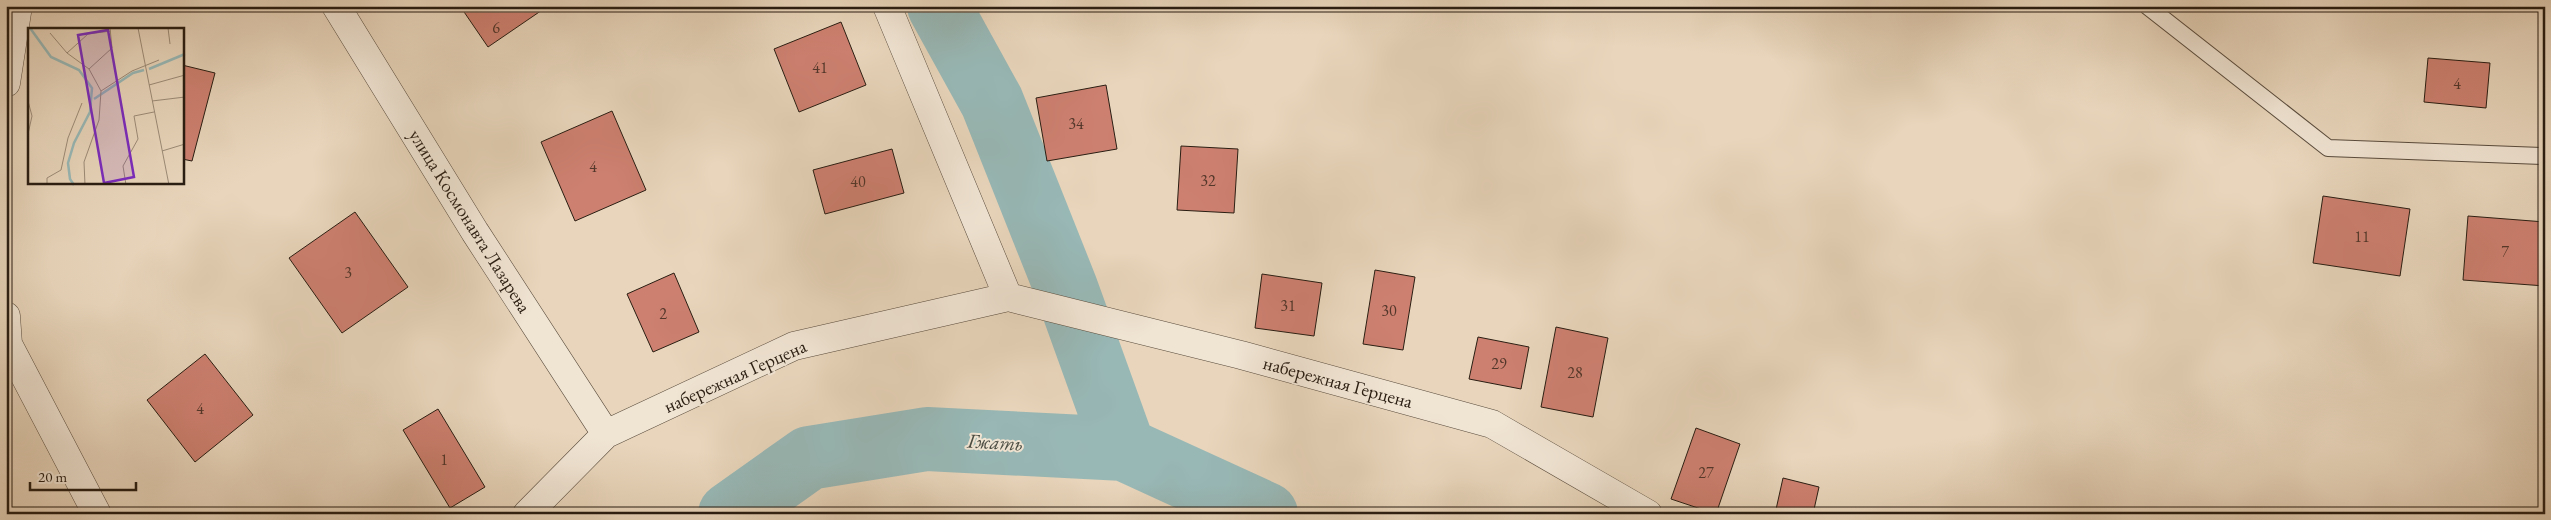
<svg xmlns="http://www.w3.org/2000/svg" width="2551" height="520" font-family="'EB Garamond',serif">
	<style>
		.lines { fill: none; stroke-linecap: round; stroke-linejoin: round }
		.river { stroke: #98b8b6; stroke-width: 64 }
		.building { fill: #cd8070; stroke: #291d12 }
		.service-casing { stroke: #594b3c; stroke-width: 18 }
		.minor-casing { stroke: #594b3c; stroke-width: 29 }
		.service { stroke: #f0e4d3; stroke-width: 16 }
		.minor { stroke: #f0e4d3; stroke-width: 28 }
		.labels { text-anchor: middle; dominant-baseline: central; stroke-width: 4; stroke-linejoin: round; paint-order: stroke }
		.number-label { font-size: 16px; fill: #52362a }
		.street-label { font-size: 19px; fill: #291d12; stroke: #f0e4d3 }
		.water-label { font-size: 20px; font-style: italic; fill: #4a4c43; stroke: #f0e4d3 }
		.inset-river { fill: none; stroke: #98b8b6; stroke-width: 2.5 }
		.inset-road { fill: none; stroke: #9c8b77; stroke-width: 1 }
		.view { fill: #7b2cbf; fill-opacity: 0.15; stroke: #7b2cbf; stroke-width: 2.5 }
		.inset-edge { fill: none; stroke: #291d12; stroke-width: 2.5 }
	</style>
	<rect width="100%" height="100%" fill="#e8d5bb"/>
	<filter id="stains"><feTurbulence type="fractalNoise" baseFrequency=".004" numOctaves="4"/><feColorMatrix values="0 0 0 0 .2 0 0 0 0 .09 0 0 0 0 .02 0 0 0 .5 -.17"/></filter>
	<radialGradient id="worn" r=".72"><stop offset=".6" stop-color="#630" stop-opacity="0"/><stop offset="1" stop-color="#630" stop-opacity=".3"/></radialGradient>
	<g class="lines">
		<!-- river -->
		<path class="river" d="M939 6 992 102 1066 288 1124 449
			M730 514 809 458 927 439 1124 449 1266 514"/>
	</g>
	<!-- building -->
	<path class="building" d="M460 6H548L488 47Z
		M841 22 866 85 799 112 774 49Z
		M2428 58 2490 63 2486 108 2424 102Z
		M182 65 215 73 192 161 182 159Z
		M1106 85 1117 149 1047 161 1036 98Z
		M612 111 646 190 575 221 541 142Z
		M1181 146 1238 149 1234 213 1177 210Z
		M892 149 904 193 825 214 813 170Z
		M2323 196 2410 209 2400 276 2313 263Z
		M355 212 408 287 342 333 289 258Z
		M2468 216 2545 222V286L2463 280Z
		M1375 270 1415 277 1403 350 1363 344Z
		M674 273 699 332 653 352 627 294Z
		M1262 274 1322 283 1314 336 1255 328Z
		M1556 327 1608 338 1593 417 1541 407Z
		M1478 337 1529 347 1521 389 1469 379Z
		M205 354 253 415 195 462 147 400Z
		M438 409 485 487 450 508 403 430Z
		M1696 428 1740 444 1716 514 1671 499Z
		M1783 478 1819 487 1813 514H1775Z"/>
	<g class="lines">
		<!-- service casing -->
		<g class="service-casing">
			<path id="service" d="M2147 6 2328 148 2545 156"/>
		</g>
		<!-- minor casing -->
		<g class="minor-casing">
			<path id="minor" d="M336 6 475 232 606 434
				M887 6 1008 297
				M6 83 18 6
				M6 316 8 344 97 514
				M527 514 606 434 794 346 1008 297 1241 355 1492 424 1648 514"/>
		</g>
		<!-- service -->
		<use href="#service" class="service"/>
		<!-- minor -->
		<use href="#minor" class="minor"/>
	</g>
	<g class="labels">
		<!-- number labels -->
		<g class="number-label">
			<text x="496" y="27">6</text>
			<text x="820" y="67">41</text>
			<text x="2457" y="83">4</text>
			<text x="1076" y="123">34</text>
			<text x="593" y="166">4</text>
			<text x="1208" y="180">32</text>
			<text x="858" y="181">40</text>
			<text x="2362" y="236">11</text>
			<text x="2505" y="251">7</text>
			<text x="348" y="272">3</text>
			<text x="1288" y="305">31</text>
			<text x="1389" y="310">30</text>
			<text x="663" y="313">2</text>
			<text x="1499" y="363">29</text>
			<text x="1575" y="372">28</text>
			<text x="200" y="408">4</text>
			<text x="444" y="459">1</text>
			<text x="1706" y="472">27</text>
		</g>
		<!-- street labels -->
		<g class="street-label">
			<text transform="translate(470 221) rotate(58)">улица Космонавта Лазарева</text>
			<text transform="translate(735 376) rotate(-24)">набережная Герцена</text>
			<text transform="translate(1338 382) rotate(15)">набережная Герцена</text>
		</g>
		<!-- water labels -->
		<g class="water-label">
			<text transform="translate(995 442) rotate(3)">Гжать</text>
		</g>
	</g>
	<!-- overview -->
	<g transform="translate(28 28)">
		<rect width="156" height="156" fill="#e8d5bb"/>
		<path class="inset-river" d="M2 0 23 29 51 42 64 60 62 84 46 115 40 135 42 151 46 157M121 41 157 26M66 71 105 45 116 42"/>
		<path class="inset-road" d="M110 0 141 157M140 0 142 16M22 5 39 25 61 41 73 63 71 92 56 134 57 157M39 25 60 6 83 3M61 41 84 20 82 0M121 57 157 47M73 63 104 43 131 32M0 73 4 88 0 106M124 73 157 69M134 123 157 116M19 157V150L33 142 40 110 54 75M98 157 95 138 110 111 106 88 126 84"/>
		<path class="view" d="M80 2 106 149 76 155 50 7Z"/>
		<rect width="156" height="156" class="inset-edge"/>
	</g>
	<!-- margin -->
	<rect width="2551" height="520" fill="none" stroke="#e8d5bb" stroke-width="25"/>
	<rect x="8" y="8" width="2536" height="505" fill="none" stroke="#291d12" stroke-width="2.5"/>
	<rect x="12" y="12" width="2526" height="495" fill="none" stroke="#291d12"/>
	<!-- scale -->
	<path d="M30 482v8h106v-8" fill="none" stroke="#291d12" stroke-width="2.5"/>
	<text x="38" y="482" font-size="15" fill="#291d12" stroke="#f0e4d3" stroke-width="4" paint-order="stroke">20 m</text>
	<rect width="100%" height="100%" filter="url(#stains)"/>
	<rect width="100%" height="100%" fill="url(#worn)"/>
</svg>
